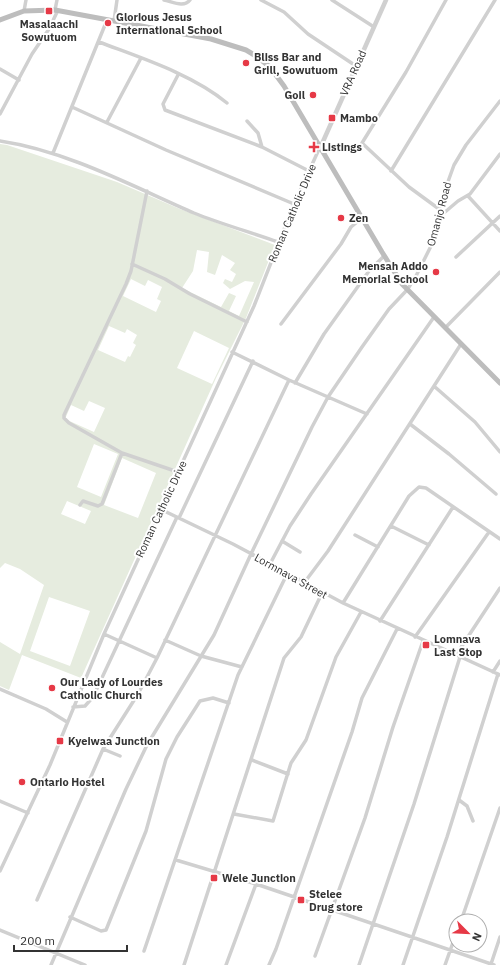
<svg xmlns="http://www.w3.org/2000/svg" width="500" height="965" font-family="'IBM Plex Sans',sans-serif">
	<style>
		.green { fill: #e6ecdf; fill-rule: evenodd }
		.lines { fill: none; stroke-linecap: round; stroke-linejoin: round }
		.minor { stroke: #d0d0d0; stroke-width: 3.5 }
		.tertiary { stroke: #d0d0d0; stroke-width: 4.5 }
		.secondary { stroke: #bdbdbd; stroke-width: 5 }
		.poi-dot { fill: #e63946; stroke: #fff; stroke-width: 1.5 }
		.labels { text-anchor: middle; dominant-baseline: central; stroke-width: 4; stroke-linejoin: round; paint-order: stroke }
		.poi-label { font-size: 11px; font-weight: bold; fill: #333; stroke: #fff; text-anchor: start }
		.street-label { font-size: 11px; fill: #333; stroke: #fff }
	</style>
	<rect width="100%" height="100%" fill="#fff"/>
	<!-- green -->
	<path class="green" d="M0 144 7 145 117 182 180 209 275 245 246 318 216 378 81 678 22 655 9 690 0 686V642L20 654 44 585 20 569 5 563 0 568ZM197 250 209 252 207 272 215 275 222 255 235 263 230 270 236 274 232 282 225 279 223 283 230 289 245 281 254 282 239 316 229 311 236 296 229 293 221 307 182 288 193 271ZM131 279 145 286 148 280 162 287 157 299 161 301 156 312 123 296ZM109 326 125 333 127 329 137 335 133 343 136 345 130 357 128 356 125 362 98 350ZM194 331 229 348 212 384 177 368ZM89 401 105 408 94 432 65 419 71 405 84 411ZM94 444 118 454 101 497 77 487ZM122 458 156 473 138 518 104 505ZM67 501 91 511 85 524 61 514ZM49 597 90 611 70 666 30 651Z"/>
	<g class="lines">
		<!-- minor -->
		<path class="minor" d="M164 0C173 2 184 8 190 0
			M261 0 284 12 308 34 356 66
			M332 0 374 27
			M55 10 57 0
			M24 11 26 0
			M114 21 117 0
			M99 42C141 58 192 74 227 103
			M0 69 19 80
			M178 75 163 104 165 110 262 147 309 171
			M72 107 166 150 294 204
			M0 114 32 54 49 29 58 10
			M247 121 258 133 262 147
			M107 122 141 58
			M0 141C67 151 132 186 194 213 221 224 250 232 278 242
			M53 153 107 20
			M391 171 495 0
			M147 191 131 271 126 284 64 415V418L69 423 122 453 178 472
			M468 196 500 231
			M439 209 409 187 362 143 406 72 446 0
			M438 218 458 201 470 194 500 154
			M456 257 500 216
			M132 264 165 279 190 294 247 322
			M281 324 341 244 351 227 362 218
			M445 328 500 272
			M232 352 289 380 367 414
			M295 383 324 334 369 271 384 256
			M435 387 475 422 500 452
			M410 424 449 454 496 494
			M80 505 83 501 98 506 102 504 122 453
			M160 509 233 544 343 603 500 675
			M179 518 253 361
			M391 526 429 545
			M355 535 378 547
			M282 541 300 552
			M270 564 290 526 311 494 434 317
			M304 583 328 551 461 344
			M343 603 409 496 419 487 426 488 500 539
			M380 621 453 507
			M104 634 157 658
			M415 637 489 532
			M165 640 201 656 242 667
			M456 655 500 588
			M493 672 500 661
			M0 689 46 709 67 722
			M73 707 85 706 93 697 177 517
			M103 749 120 756
			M252 760 288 774
			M459 800 467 806 473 821
			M0 801 28 813
			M234 814 273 821 291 763 306 740 336 657 361 612
			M176 860 256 884 494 965
			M0 871 50 765 104 634 254 306 294 204 320 147
			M37 900 103 749 138 694 157 658 289 380
			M70 917 101 931 106 930 146 831 166 759 177 737 200 701 213 698 229 703
			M461 921 500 808
			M0 930 85 965
			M144 951 238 675 287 574
			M315 956 365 818 393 727 423 641
			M491 964 500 937
			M51 965 126 789 147 745 214 635 251 554 312 427 328 397 362 347 389 309 407 290 416 276 432 244 441 201 454 165 466 145 500 101
			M184 965 284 658 301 637 322 593
			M226 965 256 884
			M269 965 276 949 352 732 362 698 397 629
			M359 965 414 804 460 657
			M403 965 447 837 498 674
			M445 965 456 934"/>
		<!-- tertiary -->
		<path class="tertiary" d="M321 146 386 0"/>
		<!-- secondary -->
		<path class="secondary" d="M0 20 24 11 55 10 211 39 246 50 256 56 270 67 284 86 382 252 402 284 500 383"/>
	</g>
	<!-- markers -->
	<g class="poi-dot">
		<rect x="45" y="7" width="8" height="8" rx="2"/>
		<circle cx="108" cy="23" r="4"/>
		<circle cx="246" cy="63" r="4"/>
		<circle cx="313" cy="95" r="4"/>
		<rect x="328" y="114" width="8" height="8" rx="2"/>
		<path d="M312 141h4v4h4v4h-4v4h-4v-4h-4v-4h4z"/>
		<circle cx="341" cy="218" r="4"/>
		<circle cx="436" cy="272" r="4"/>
		<rect x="422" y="641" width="8" height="8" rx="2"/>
		<circle cx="52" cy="688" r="4"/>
		<rect x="56" y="737" width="8" height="8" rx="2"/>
		<circle cx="22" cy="782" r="4"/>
		<rect x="210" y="874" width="8" height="8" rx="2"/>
		<rect x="297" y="896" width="8" height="8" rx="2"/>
	</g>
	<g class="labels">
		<!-- poi labels -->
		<g class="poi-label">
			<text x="116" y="17">Glorious Jesus<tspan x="116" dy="13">International School</tspan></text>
			<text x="49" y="24" text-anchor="middle">Masalaachi<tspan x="49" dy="13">Sowutuom</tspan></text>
			<text x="254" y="57">Bliss Bar and<tspan x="254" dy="13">Grill, Sowutuom</tspan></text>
			<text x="305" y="95" text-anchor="end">Goil</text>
			<text x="340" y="118">Mambo</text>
			<text x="322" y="147">Listings</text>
			<text x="349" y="218">Zen</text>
			<text x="428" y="266" text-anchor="end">Mensah Addo<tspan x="428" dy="13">Memorial School</tspan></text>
			<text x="434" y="639">Lomnava<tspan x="434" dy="13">Last Stop</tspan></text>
			<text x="60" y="682">Our Lady of Lourdes<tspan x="60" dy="13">Catholic Church</tspan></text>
			<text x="68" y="741">Kyeiwaa Junction</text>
			<text x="30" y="782">Ontario Hostel</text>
			<text x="222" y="878">Wele Junction</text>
			<text x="309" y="894">Stelee<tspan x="309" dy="13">Drug store</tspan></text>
		</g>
		<!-- street labels -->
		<g class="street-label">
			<text transform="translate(353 73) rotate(-66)">VRA Road</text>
			<text transform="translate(292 213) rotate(-67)">Roman Catholic Drive</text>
			<text transform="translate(439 214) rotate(-75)">Omanjo Road</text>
			<text transform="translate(161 509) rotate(-65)">Roman Catholic Drive</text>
			<text transform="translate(291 576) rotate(29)">Lormnava Street</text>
		</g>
	</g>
	<!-- north arrow -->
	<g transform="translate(468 933) rotate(114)"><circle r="19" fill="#ffffff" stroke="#adadad"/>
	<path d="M0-3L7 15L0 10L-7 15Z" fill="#e63946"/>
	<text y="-6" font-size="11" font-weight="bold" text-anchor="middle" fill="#333333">N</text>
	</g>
	<!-- scale -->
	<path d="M14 945v6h113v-6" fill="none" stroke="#333333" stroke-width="2"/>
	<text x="20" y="945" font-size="12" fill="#333333" stroke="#ffffff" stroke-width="3" paint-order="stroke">200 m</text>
</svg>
